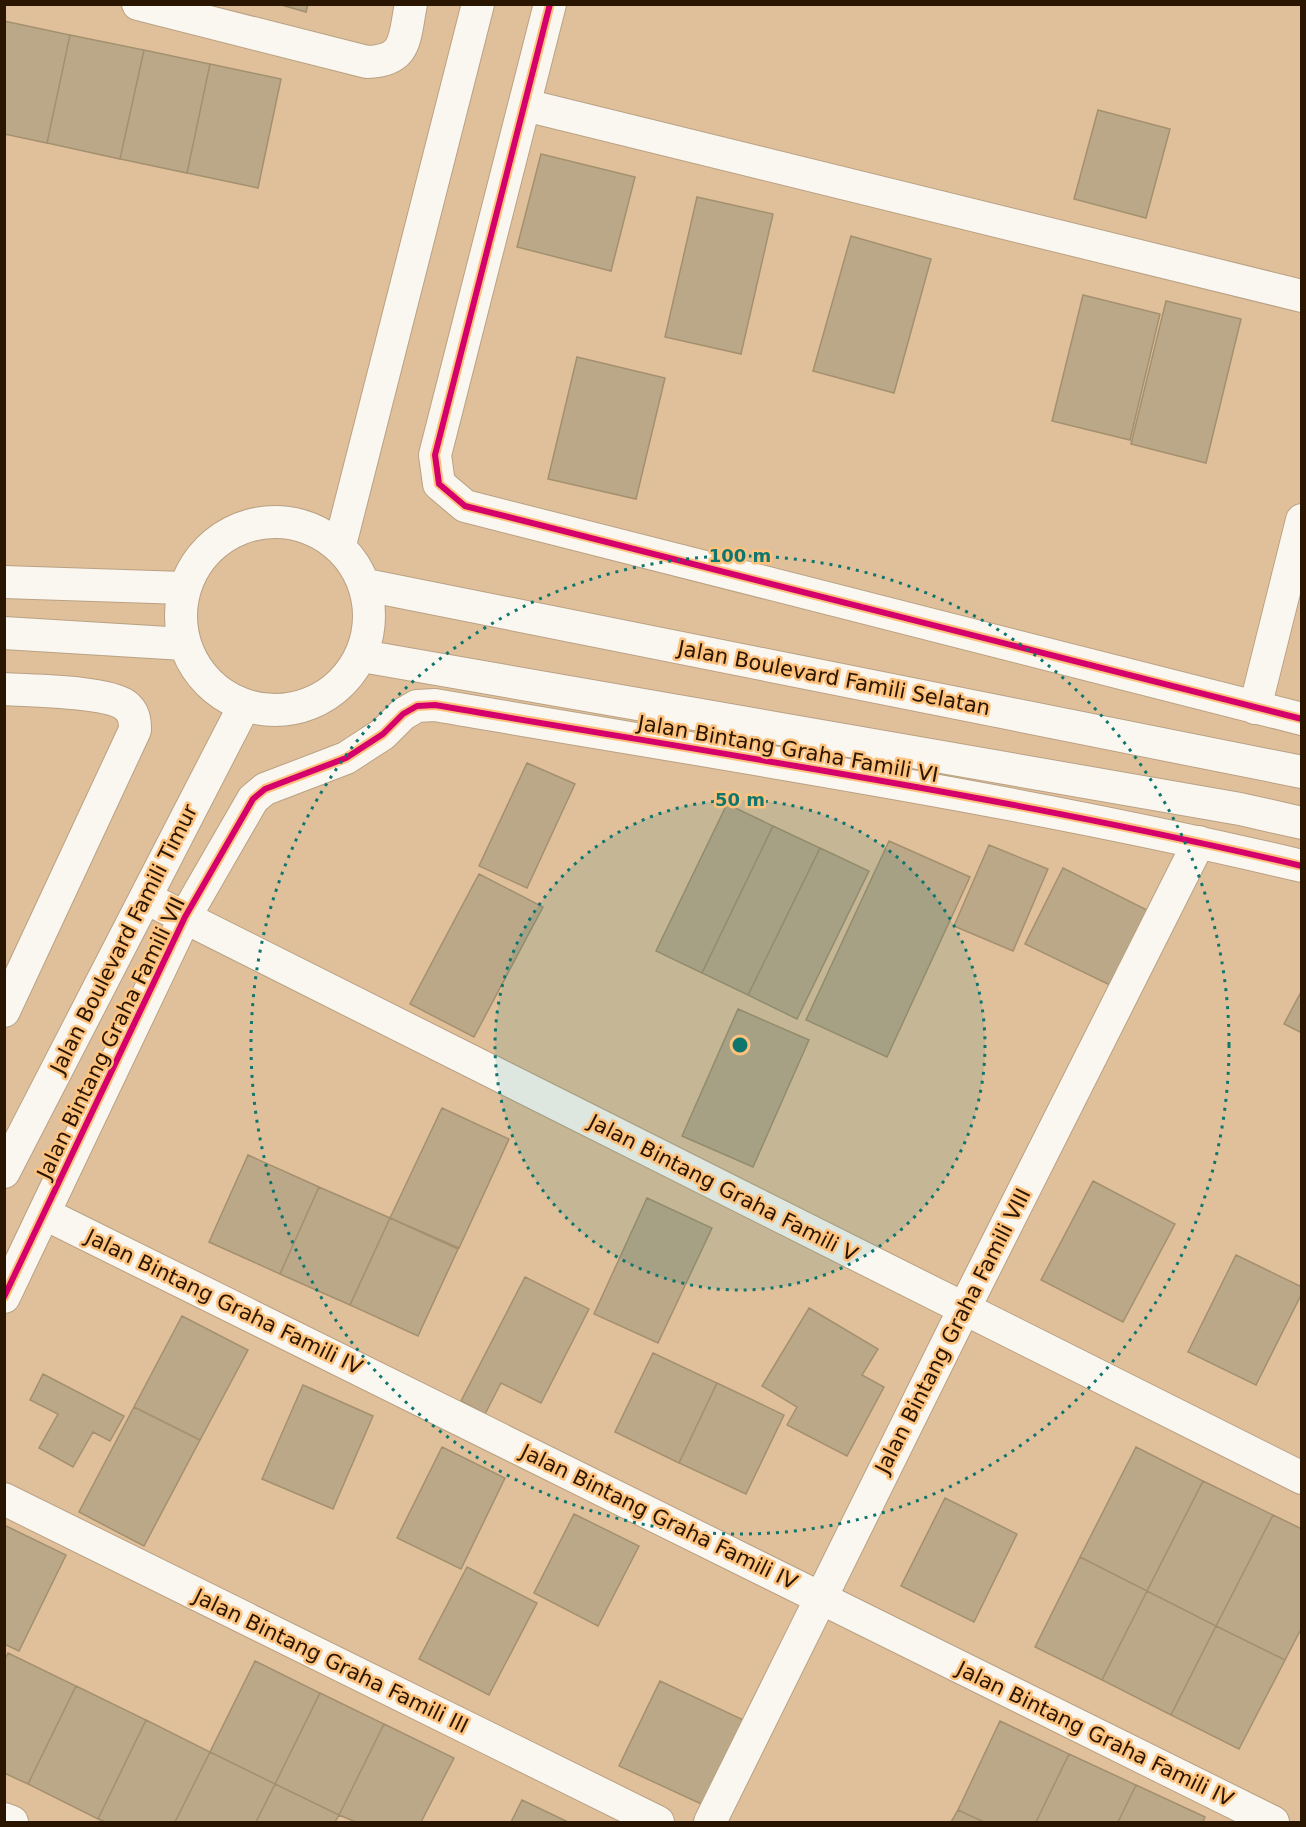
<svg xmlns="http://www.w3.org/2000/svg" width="1306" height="1827" font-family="'DejaVu Sans',sans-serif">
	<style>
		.building { fill: #bba888; stroke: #a4906e; stroke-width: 1.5 }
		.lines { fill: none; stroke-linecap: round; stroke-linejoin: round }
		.minor-casing { stroke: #baa183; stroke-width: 34 }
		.minor { stroke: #faf6f0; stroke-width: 32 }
		.cycleway-casing { stroke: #fcc27e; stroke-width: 10 }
		.cycleway { stroke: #d6006c; stroke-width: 6 }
		.ring { fill: none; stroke: #0f766e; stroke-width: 3; stroke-dasharray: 3 6 }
		.labels { text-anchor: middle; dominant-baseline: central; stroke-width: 5; stroke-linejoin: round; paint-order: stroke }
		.street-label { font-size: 21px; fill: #2a1500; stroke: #fcc27e }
		.centre { fill: #0f766e; stroke: #fcc27e; stroke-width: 3 }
		.ring-label { font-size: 18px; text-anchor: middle; font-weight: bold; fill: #0f766e; stroke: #fcc27e; stroke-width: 5; stroke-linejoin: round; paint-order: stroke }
	</style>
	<rect width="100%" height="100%" fill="#dfc09b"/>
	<!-- building -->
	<path class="building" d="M278 4H308L306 12Z
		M4 21 70 35 47 143 4 134Z
		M70 35 144 50 120 159 47 143Z
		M144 50 210 64 187 173 120 159Z
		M210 64 281 79 258 188 187 173Z
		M1098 110 1170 129 1146 218 1074 199Z
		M541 154 635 177 611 271 517 247Z
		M697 197 773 214 741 354 665 337Z
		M851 236 931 259 894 393 813 371Z
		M1083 295 1160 314 1130 440 1052 421Z
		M1166 301 1241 319 1206 463 1131 444Z
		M577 357 665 378 636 499 548 479Z
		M527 763 575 784 527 888 479 866Z
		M727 804 773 826 702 973 656 951Z
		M773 826 820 848 748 995 702 973Z
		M889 841 970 877 887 1057 806 1020Z
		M989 845 1048 869 1013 951 954 926Z
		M820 848 869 871 797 1019 748 995Z
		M1063 868 1149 911 1112 986 1025 944Z
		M479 874 543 907 474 1037 410 1004Z
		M1302 990V1033L1284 1024Z
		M738 1009 809 1040 753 1167 682 1136Z
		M442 1108 509 1139 459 1248 390 1218Z
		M248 1155 319 1187 280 1274 209 1242Z
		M1093 1181 1175 1224 1123 1322 1041 1280Z
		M319 1187 390 1218 350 1305 280 1274Z
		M647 1198 712 1228 658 1343 594 1314Z
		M390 1218 458 1249 418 1336 350 1305Z
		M1236 1255 1302 1287V1293L1256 1385 1188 1352Z
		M525 1277 589 1309 541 1403 501 1383 485 1414 461 1401Z
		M809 1308 878 1349 862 1375 884 1387 847 1456 787 1425 797 1407 762 1386Z
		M182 1316 248 1350 200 1440 134 1407Z
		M653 1353 717 1383 679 1463 615 1432Z
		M43 1374 124 1416 110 1441 93 1432 73 1467 39 1448 58 1414 30 1400Z
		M717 1383 784 1415 746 1494 679 1463Z
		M303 1385 373 1416 333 1509 262 1479Z
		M134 1407 200 1440 144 1546 79 1512Z
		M442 1447 505 1478 461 1569 397 1538Z
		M1136 1447 1203 1481 1147 1591 1080 1557Z
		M1203 1481 1273 1515 1216 1626 1147 1591Z
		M945 1498 1017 1534 974 1622 901 1586Z
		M574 1514 639 1546 598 1626 534 1593Z
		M1273 1515 1302 1529V1627L1285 1660 1216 1626Z
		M4 1525 66 1555 19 1651 4 1644Z
		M1080 1557 1147 1591 1102 1680 1035 1647Z
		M467 1567 537 1603 489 1695 419 1659Z
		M1147 1591 1216 1626 1171 1715 1102 1680Z
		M1216 1626 1285 1660 1239 1749 1171 1715Z
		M8 1653 76 1686 28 1784 4 1773V1661Z
		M255 1661 320 1693 275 1784 210 1752Z
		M660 1681 750 1723 710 1808 619 1766Z
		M76 1686 146 1720 98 1819 28 1784Z
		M320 1693 384 1724 339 1815 275 1784Z
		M146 1720 210 1752 175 1822H106L98 1819Z
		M1000 1721 1069 1754 1036 1822H984L958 1810Z
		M384 1724 454 1758 421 1822H356L339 1815Z
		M210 1752 275 1784 256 1822H175Z
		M1069 1754 1136 1785 1118 1822H1036Z
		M275 1784 339 1815 335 1822H256Z
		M1136 1785 1205 1817 1203 1822H1118Z
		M522 1800 568 1822H511Z
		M958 1810 984 1822H951Z"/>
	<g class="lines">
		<!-- minor casing -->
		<g class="minor-casing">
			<path id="minor" d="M138 4 367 62C408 61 404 38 411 4
				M550 4 435 455 439 484 465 506 1302 719
				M525 105 1302 296
				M181 616a94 94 0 1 1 188 0a94 94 0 1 1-188 0Z
				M340 545 478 4
				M4 582 183 588
				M366 585 1302 772
				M4 633 184 644
				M362 656 1240 809 1302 823
				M4 689C32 691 105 691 125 705 134 712 135 720 135 730L4 1011
				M1255 708 1302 520
				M146 898 1302 1478
				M4 1172 244 706
				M45 1214 1273 1822
				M4 1297 185 917 253 799 265 789 346 758 383 734 403 714 417 706 435 705C725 755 1016 798 1302 866
				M4 1499 658 1822
				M4 1819 12 1822
				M710 1822 964 1309 1199 842"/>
		</g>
		<!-- minor -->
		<use href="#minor" class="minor"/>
		<!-- cycleway casing -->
		<g class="cycleway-casing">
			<path id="cycleway" d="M550 4 435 455 439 484 465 506 1302 719
				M4 1297 185 917 253 799 265 789 346 758 383 734 403 714 417 706 435 705C725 755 1016 798 1302 866"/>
		</g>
		<!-- cycleway -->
		<use href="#cycleway" class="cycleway"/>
	</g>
	<!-- distance rings -->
	<circle cx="740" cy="1045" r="245" fill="#0f766e" fill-opacity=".12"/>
	<g class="ring">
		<circle cx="740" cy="1045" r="245"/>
		<circle cx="740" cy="1045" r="489"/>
	</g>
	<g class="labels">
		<!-- street labels -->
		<g class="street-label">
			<text transform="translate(834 678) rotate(11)">Jalan Boulevard Famili Selatan</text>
			<text transform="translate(788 749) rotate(10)">Jalan Bintang Graha Famili VI</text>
			<text transform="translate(124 939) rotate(-63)">Jalan Boulevard Famili Timur</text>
			<text transform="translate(111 1038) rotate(-64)">Jalan Bintang Graha Famili VII</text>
			<text transform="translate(723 1188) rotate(27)">Jalan Bintang Graha Famili V</text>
			<text transform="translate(224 1302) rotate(26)">Jalan Bintang Graha Famili IV</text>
			<text transform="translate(953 1331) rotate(-63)">Jalan Bintang Graha Famili VIII</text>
			<text transform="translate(659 1517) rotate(26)">Jalan Bintang Graha Famili IV</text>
			<text transform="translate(331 1661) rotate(26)">Jalan Bintang Graha Famili III</text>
			<text transform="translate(1095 1734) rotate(26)">Jalan Bintang Graha Famili IV</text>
		</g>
	</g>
	<circle cx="740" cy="1045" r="9" class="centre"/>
	<g class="ring-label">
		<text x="740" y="562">100 m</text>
		<text x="740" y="806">50 m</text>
	</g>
	<!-- border -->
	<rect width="1306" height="1827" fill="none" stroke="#2a1500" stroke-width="12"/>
</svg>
